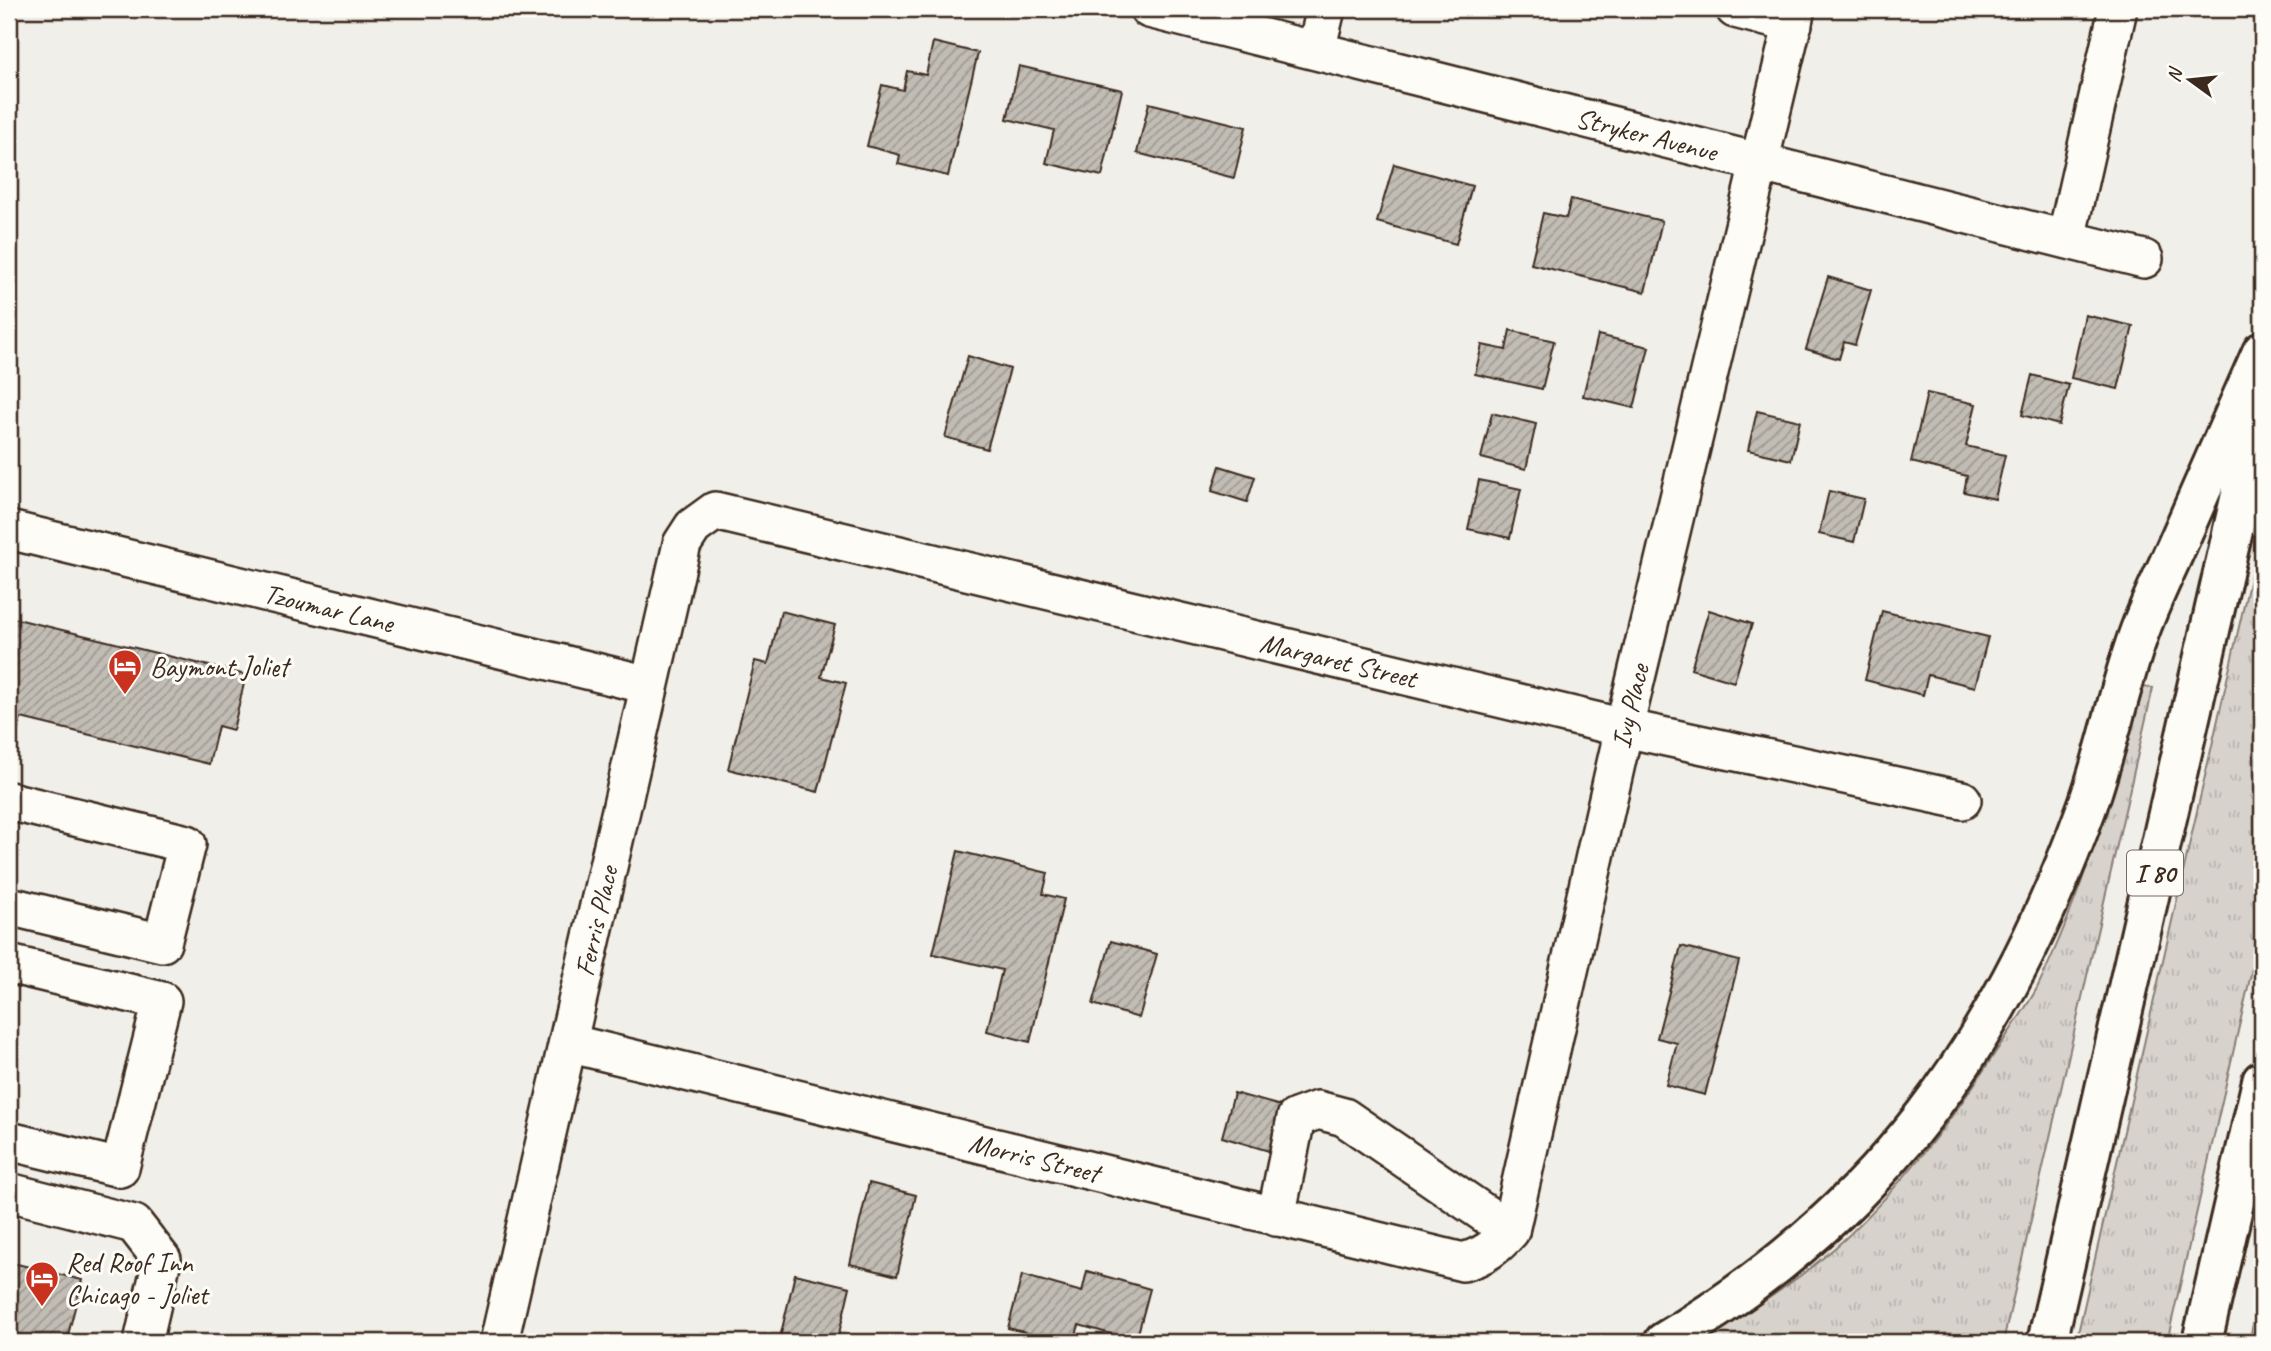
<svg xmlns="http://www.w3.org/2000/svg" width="2271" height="1351" font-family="Caveat,sans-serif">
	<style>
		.grass { fill: url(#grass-tufts); stroke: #897e75; stroke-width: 2 }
		.building { fill: url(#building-hatch); stroke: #3b2a1e; stroke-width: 2 }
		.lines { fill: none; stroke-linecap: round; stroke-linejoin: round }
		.minor-casing { stroke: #3b2a1e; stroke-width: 42 }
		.highway-casing { stroke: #3b2a1e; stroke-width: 44 }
		.minor { stroke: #fdfcf7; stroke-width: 37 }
		.highway { stroke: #fdfcf7; stroke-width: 38 }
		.labels { text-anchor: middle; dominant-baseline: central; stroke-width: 6; stroke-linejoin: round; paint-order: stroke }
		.shield { fill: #fdfcf7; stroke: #75695f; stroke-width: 2 }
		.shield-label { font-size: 26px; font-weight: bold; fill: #3b2a1e }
		.street-label { font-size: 28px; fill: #3b2a1e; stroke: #fdfcf7 }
		.poi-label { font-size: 28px; fill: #3b2a1e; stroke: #fdfcf7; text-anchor: start }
	</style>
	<defs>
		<pattern id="grass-tufts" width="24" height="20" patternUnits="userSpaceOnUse" patternTransform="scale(1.75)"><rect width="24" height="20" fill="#d7d2cc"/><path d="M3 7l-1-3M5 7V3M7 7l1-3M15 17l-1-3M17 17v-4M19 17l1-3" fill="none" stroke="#b9b4af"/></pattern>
		<pattern id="building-hatch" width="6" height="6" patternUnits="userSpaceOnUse" patternTransform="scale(1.75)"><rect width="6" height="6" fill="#c1bcb4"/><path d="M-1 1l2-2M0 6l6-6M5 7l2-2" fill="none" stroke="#9e9992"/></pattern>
	</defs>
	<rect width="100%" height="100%" fill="#f1efea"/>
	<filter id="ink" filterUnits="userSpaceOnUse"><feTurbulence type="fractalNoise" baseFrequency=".0143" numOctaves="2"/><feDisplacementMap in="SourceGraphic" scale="14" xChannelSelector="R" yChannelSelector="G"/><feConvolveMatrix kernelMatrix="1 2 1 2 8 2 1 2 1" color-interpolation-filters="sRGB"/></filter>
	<g filter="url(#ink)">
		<!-- grass -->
		<path class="grass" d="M2262 526V926L2167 1342H2076Z
			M2141 687 2153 688 2003 1342H1702C1752 1310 1804 1277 1848 1236 1903 1183 1950 1123 1991 1059 2006 1036 2024 1012 2037 988 2084 892 2112 790 2141 687Z
			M2262 1285V1342H2249Z"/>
		<!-- building -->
		<path class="building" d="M933 42 978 53 948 176 898 164 900 155 867 146 882 85 903 90 907 71 926 75Z
			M1019 66 1122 90 1102 176 1046 163 1054 130 1007 119Z
			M1149 103 1246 127 1234 178 1137 153Z
			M1394 164 1472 186 1456 244 1377 222Z
			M1571 199 1662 221 1645 292 1531 264 1543 213 1566 218Z
			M1828 277 1871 290 1855 345 1844 342 1839 359 1806 349Z
			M2085 315 2133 326 2118 389 2071 378Z
			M1510 330 1554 341 1542 389 1475 374 1482 345 1506 350Z
			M1598 335 1649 347 1634 408 1583 396Z
			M968 356 1010 369 987 449 945 437Z
			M2032 375 2069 385 2059 425 2022 415Z
			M1927 393 1976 404 1966 446 2005 455 1995 499 1964 492 1967 476 1911 462Z
			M1757 411 1800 421 1791 460 1748 450Z
			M1492 413 1536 424 1526 469 1481 458Z
			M1220 466 1255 477 1247 502 1212 491Z
			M1479 480 1521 489 1510 538 1468 529Z
			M1829 491 1864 499 1854 542 1819 534Z
			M1709 610 1752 624 1734 682 1691 669Z
			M781 611 835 625 821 677 846 683 818 792 728 769 755 661 768 664Z
			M1882 611 1988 637 1975 687 1928 675 1923 695 1865 680Z
			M9 617 246 675 233 730 218 726 209 764 21 718 17 733 9 731Z
			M958 851 1048 873 1043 894 1064 899 1030 1042 987 1031 1002 970 933 954Z
			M1111 941 1157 954 1139 1018 1093 1004Z
			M1681 946 1739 961 1705 1095 1666 1085 1677 1043 1657 1038Z
			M1234 1093 1281 1106 1269 1151 1222 1137Z
			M869 1183 916 1195 897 1276 850 1264Z
			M9 1262 82 1280 68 1335 78 1337 77 1342H9Z
			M1087 1271 1150 1289 1136 1341 1079 1325 1074 1342H1046L1047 1338 1008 1328 1022 1275 1082 1292Z
			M795 1274 850 1287 837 1342H779Z"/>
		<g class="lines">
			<!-- minor casing -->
			<g class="minor-casing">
				<g id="minor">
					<path id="s1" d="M1149 9 2144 259"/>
					<path d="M1735 9 1793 24"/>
					<path d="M1316 50 1326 9"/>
					<path d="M2066 239 2118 9"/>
					<path id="s2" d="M9 530 649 685"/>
					<path d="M9 801 187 844 162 943 9 906"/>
					<path d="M9 964 162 1001 120 1168 9 1141"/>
					<path id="s3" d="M568 1043 1463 1262C1484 1256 1496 1247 1510 1231L1624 728 1796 9"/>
					<path d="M9 1192 134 1224 162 1260 143 1342"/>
					<path d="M1276 1217 1296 1118 1318 1110 1344 1117 1510 1231"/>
					<path id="s4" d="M499 1342 682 544 693 527 715 511 1624 728 1962 800"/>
				</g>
			</g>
			<!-- highway casing -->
			<g class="highway-casing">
				<path id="highway" d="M1664 1342C1881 1213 2002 1042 2087 807 2107 751 2118 692 2138 636 2149 604 2165 573 2178 543 2206 479 2234 415 2262 352
					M2047 1342 2262 403
					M2202 1342 2262 1081"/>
			</g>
			<!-- minor -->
			<use href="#minor" class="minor"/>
			<!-- highway -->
			<use href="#highway" class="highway"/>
		</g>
	</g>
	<!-- icons -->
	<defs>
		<g id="hotel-pin" transform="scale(1.75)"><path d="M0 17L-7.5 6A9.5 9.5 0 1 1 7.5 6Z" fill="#c8321e" stroke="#fdfcf7"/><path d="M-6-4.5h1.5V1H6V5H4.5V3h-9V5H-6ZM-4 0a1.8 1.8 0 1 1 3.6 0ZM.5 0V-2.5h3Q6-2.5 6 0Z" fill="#fff"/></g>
	</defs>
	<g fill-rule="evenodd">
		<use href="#hotel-pin" x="125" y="666"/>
		<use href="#hotel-pin" x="42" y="1278"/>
	</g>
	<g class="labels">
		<!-- shield labels -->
		<rect class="shield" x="2127" y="850.5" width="56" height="45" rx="5"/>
		<g class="shield-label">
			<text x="2155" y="873">I 80</text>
		</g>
		<!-- street labels -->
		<g class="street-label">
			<text stroke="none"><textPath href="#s1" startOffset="513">Stryker Avenue</textPath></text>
			<text stroke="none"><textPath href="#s2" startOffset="329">Tzoumar Lane</textPath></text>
			<text stroke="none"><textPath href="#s4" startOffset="1507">Margaret Street</textPath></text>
			<text stroke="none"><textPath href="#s3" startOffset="1517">Ivy Place</textPath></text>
			<text stroke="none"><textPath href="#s4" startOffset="432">Ferris Place</textPath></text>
			<text stroke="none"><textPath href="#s3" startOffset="480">Morris Street</textPath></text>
		</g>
		<!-- poi labels -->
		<g class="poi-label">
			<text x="150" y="666">Baymont Joliet</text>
			<text x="66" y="1262">Red Roof Inn<tspan x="66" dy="32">Chicago - Joliet</tspan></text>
		</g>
	</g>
	<!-- margin -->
	<rect width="2271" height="1351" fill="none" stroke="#fdfcf7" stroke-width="35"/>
	<rect x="18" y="18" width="2236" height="1316" fill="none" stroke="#3b2a1e" stroke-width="2.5" filter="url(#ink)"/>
	<!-- north arrow -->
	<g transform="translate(2190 80) rotate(285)" stroke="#fdfcf7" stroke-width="5" paint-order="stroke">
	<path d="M0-5L12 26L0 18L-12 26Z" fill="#3b2a1e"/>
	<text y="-10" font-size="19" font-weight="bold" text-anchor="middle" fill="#3b2a1e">N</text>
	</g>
</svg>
